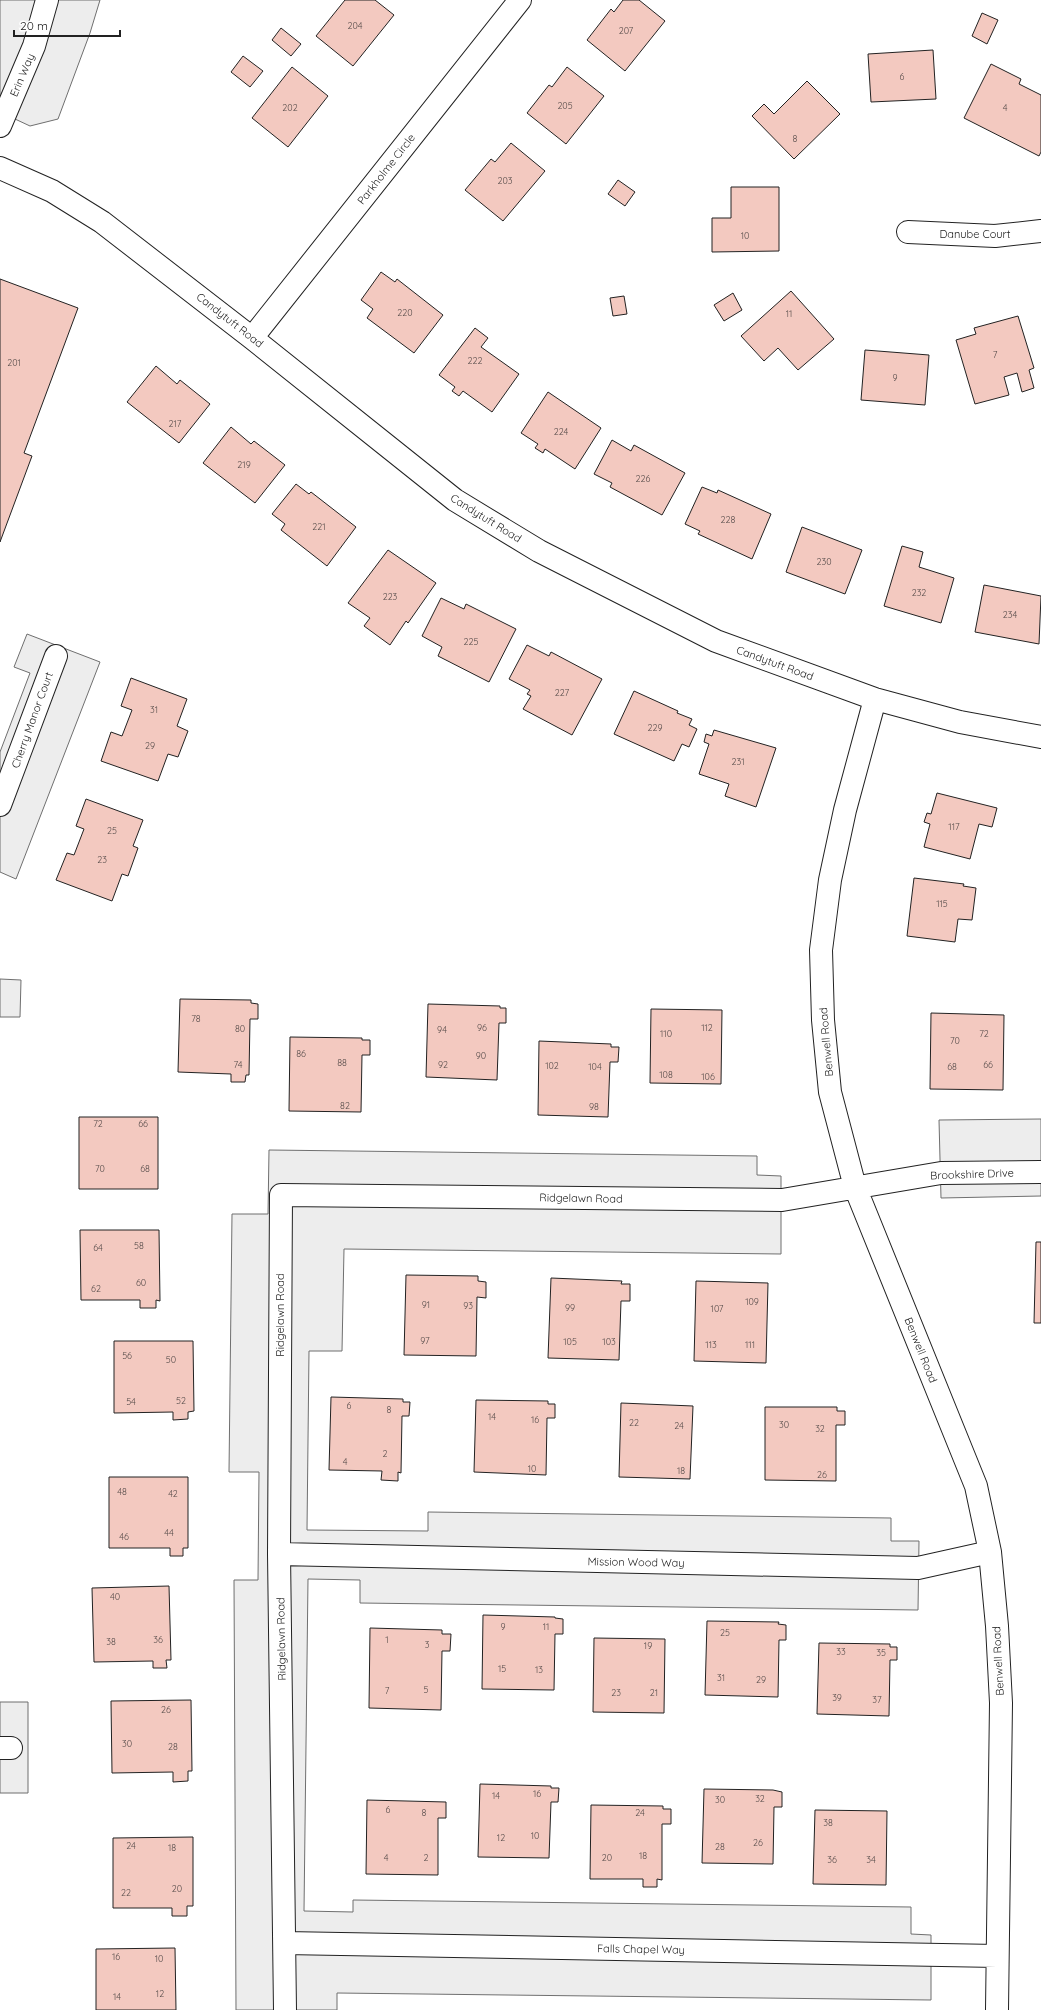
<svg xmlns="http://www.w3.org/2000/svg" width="1041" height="2010" font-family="Quicksand,sans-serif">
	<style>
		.parking { fill: #ededed; stroke: #6f6f6f }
		.building { fill: #f3c9c0; stroke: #222 }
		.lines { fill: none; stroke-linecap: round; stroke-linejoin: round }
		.minor-casing { stroke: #222; stroke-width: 24 }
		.minor { stroke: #fff; stroke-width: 22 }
		.labels { text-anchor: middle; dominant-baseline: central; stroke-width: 3; stroke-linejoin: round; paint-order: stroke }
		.number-label { font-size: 9px; fill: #564c4a }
		.street-label { font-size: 11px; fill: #222; stroke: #fff }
	</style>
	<rect width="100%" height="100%" fill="#fff"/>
	<!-- parking -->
	<path class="parking" d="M0 0H100L90 33 58 119 30 126 0 112Z
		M27 634 100 662 16 879 0 872V752L30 673 14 667Z
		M0 979 21 980 20 1017H0Z
		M1041 1119V1196L941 1198 939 1120Z
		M269 1150 757 1156V1175L781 1176V1254L344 1249 342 1351H309L307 1530 428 1531V1512L891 1518V1541H919L918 1610 360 1603V1580L308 1579 304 1911 353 1912V1900L911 1907V1934L931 1935V2000L337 1993V2010H236L234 1580H258L259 1472H229L232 1214H268Z
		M0 1702H28V1793H0Z"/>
	<!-- building -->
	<path class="building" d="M345 0H375L394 15 353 66 316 36Z
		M623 0H639L665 21 625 71 587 40 611 9 614 12Z
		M982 13 998 20 987 44 972 36Z
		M281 28 301 44 291 56 272 40Z
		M933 50 936 99 871 102 868 54Z
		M243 56 263 71 250 87 231 72Z
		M991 64 1021 79 1019 84 1041 95V152L1039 156 964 118Z
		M292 67 328 96 288 147 252 118Z
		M567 67 604 96 566 144 527 113 549 85 552 87Z
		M807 81 840 114 794 159 752 116 764 104 774 114Z
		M511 143 545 171 503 221 465 190 491 159 495 162Z
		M618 180 635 192 625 206 608 194Z
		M731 187H779V251L712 252V218H731Z
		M381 272 395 282 397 279 443 315 414 353 367 318 373 309 361 300Z
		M0 279 78 308 24 453 32 456 0 542Z
		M791 291 834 339 798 370 778 348 764 361 741 336Z
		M733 293 742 310 724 321 714 305Z
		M624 296 627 314 613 316 610 298Z
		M1018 316 1034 368 1029 370 1034 388 1022 392 1017 373 1004 377 1009 395 975 404 956 340 976 334 974 328Z
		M475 328 488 338 481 347 519 374 492 412 463 391 459 396 452 391 455 387 439 375Z
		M865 350 929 355 925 405 861 400Z
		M156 366 177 384 180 380 210 404 179 443 127 402Z
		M548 392 601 428 575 469 545 449 543 453 535 448 538 444 521 433Z
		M231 427 251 444 254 441 285 465 255 503 203 463Z
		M612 440 631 451 634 445 685 473 662 515 610 487 612 483 594 474Z
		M296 484 309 494 311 492 356 527 327 566 281 530 285 524 272 514Z
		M702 487 717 493 718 490 771 514 752 559 698 534 700 531 685 524Z
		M802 527 862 550 845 594 786 572Z
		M902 546 923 552 919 567 954 578 941 623 884 606Z
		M388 550 436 583 408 623 406 621 390 645 364 626 370 618 348 603Z
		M984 585 1041 596 1039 644 975 632Z
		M441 598 464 609 466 604 516 629 489 682 438 656 442 647 422 636Z
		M527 645 549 656 551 652 602 679 572 735 523 709 531 696 527 694 530 690 509 679Z
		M131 678 187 699 177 726 188 731 178 757 168 754 158 781 101 761 111 732 122 736 132 710 121 706Z
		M634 691 678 711 677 713 692 719 689 725 697 729 689 747 682 744 674 761 614 734Z
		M714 730 776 748 756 807 725 796 729 784 699 774 709 744 704 742 706 734 712 736Z
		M937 793 997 808 992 827 979 824 970 859 924 847 930 824 924 822 927 813 931 814Z
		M86 799 143 820 133 846 138 848 128 876 122 874 112 901 56 880 67 853 74 855 84 829 76 826Z
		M914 878 964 884 963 886 976 888 972 920 958 919 955 942 907 936Z
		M180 999 251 1000V1003L258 1004V1019H250L249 1075H246L245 1082H231V1074L178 1072Z
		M428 1004 500 1006V1008H506V1023H499L497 1080 426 1077Z
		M651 1009 722 1010 721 1084 650 1083Z
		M931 1013 1004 1015 1003 1090 930 1089Z
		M290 1037 362 1038V1040H370V1055H362L361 1112 289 1111Z
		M539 1041 611 1044V1047H619L618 1062H610L608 1117 538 1115Z
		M79 1117H158V1189H79Z
		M80 1230H159L160 1301 156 1300V1308H140V1300H81Z
		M1036 1242H1041V1323H1034Z
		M406 1275 478 1276V1281L486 1282V1298L477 1297 476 1356 404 1355Z
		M551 1278 622 1281 621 1284H630V1301H621L619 1360 548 1358Z
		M696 1281 768 1283 766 1363 694 1361Z
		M114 1341H193L194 1411 188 1412V1419L173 1420V1412L114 1413Z
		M331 1397 403 1399V1402H410L409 1416H402L401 1473 398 1472V1481L381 1480 382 1471 329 1470Z
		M476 1400 548 1401V1404H555V1418H547L546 1475 474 1472Z
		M621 1403 693 1406 690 1479 619 1477Z
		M765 1407H837V1411H845V1425H836V1481L765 1480Z
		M109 1477H188V1548H183V1556H170V1548H109Z
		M169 1586 171 1660H166L167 1668H153V1661L94 1662 92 1588Z
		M483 1615 555 1617V1618L563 1619V1634H555L554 1690 482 1689Z
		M707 1621 779 1622 778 1624 786 1625V1640H779L778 1697 705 1695Z
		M370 1628 442 1630V1634H451L450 1651H442L441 1710 369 1708Z
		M594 1638 665 1639 664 1713 593 1712Z
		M819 1643 890 1644V1647H897V1660H890L889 1716 817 1714Z
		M191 1700 192 1771H188V1781L173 1782V1772L112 1773 111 1701Z
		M480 1784 551 1786V1788H559L558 1802H551L549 1858 478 1857Z
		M704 1789 773 1790 782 1792V1807H774L773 1864 702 1863Z
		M367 1800 446 1802V1818H438V1875L366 1874Z
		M591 1805 663 1806V1809H671V1824H662V1880L657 1879V1887H643V1879H590Z
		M815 1810 887 1811 886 1885 813 1884Z
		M193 1837V1906H187V1916H172V1908H113V1838Z
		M175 1948 176 2010H96V1949Z"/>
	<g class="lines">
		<!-- minor casing -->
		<g class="minor-casing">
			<path id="minor" d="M0 126 34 46 47 0
				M0 168 52 191 102 222 252 338 455 500 539 551 716 641 875 699 960 722 1041 737
				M908 232 995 236 1041 231
				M252 338 520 0
				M875 699 845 810 830 880 821 950 823 1020 830 1092 855 1187 976 1486 990 1552 997 1626 1001 1703 997 2010
				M0 805 56 656
				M279 1554 918 1568 990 1552
				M0 1748H11
				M285 1943 997 1956
				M285 2010 279 1554 281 1195 782 1200 941 1173 1041 1172"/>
		</g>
		<!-- minor -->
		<use href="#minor" class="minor"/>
	</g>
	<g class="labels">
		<!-- number labels -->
		<g class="number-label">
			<text x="355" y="25">204</text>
			<text x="626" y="30">207</text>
			<text x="902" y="76">6</text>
			<text x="565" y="105">205</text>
			<text x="290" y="107">202</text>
			<text x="1005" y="107">4</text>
			<text x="795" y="138">8</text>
			<text x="505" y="180">203</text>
			<text x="745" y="235">10</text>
			<text x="405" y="312">220</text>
			<text x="789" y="313">11</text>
			<text x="995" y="354">7</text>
			<text x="475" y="360">222</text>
			<text x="14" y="362">201</text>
			<text x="895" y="377">9</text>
			<text x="175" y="423">217</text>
			<text x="561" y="431">224</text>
			<text x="244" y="464">219</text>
			<text x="643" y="478">226</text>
			<text x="728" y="519">228</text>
			<text x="319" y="526">221</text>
			<text x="824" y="561">230</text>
			<text x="919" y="592">232</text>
			<text x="390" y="596">223</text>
			<text x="1010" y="614">234</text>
			<text x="471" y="641">225</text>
			<text x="562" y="692">227</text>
			<text x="154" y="709">31</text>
			<text x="655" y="727">229</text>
			<text x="150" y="745">29</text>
			<text x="738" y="761">231</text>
			<text x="954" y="826">117</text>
			<text x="112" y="830">25</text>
			<text x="102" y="859">23</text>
			<text x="942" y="903">115</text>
			<text x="196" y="1018">78</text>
			<text x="482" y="1027">96</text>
			<text x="707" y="1027">112</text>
			<text x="240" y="1028">80</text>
			<text x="442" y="1029">94</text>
			<text x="666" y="1033">110</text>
			<text x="984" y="1033">72</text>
			<text x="955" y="1040">70</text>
			<text x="301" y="1053">86</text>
			<text x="481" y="1055">90</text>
			<text x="342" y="1062">88</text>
			<text x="238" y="1064">74</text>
			<text x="443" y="1064">92</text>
			<text x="988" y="1064">66</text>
			<text x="552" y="1065">102</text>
			<text x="595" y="1066">104</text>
			<text x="952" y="1066">68</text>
			<text x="666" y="1074">108</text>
			<text x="708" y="1076">106</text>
			<text x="345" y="1105">82</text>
			<text x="594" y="1106">98</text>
			<text x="98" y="1123">72</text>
			<text x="143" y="1123">66</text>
			<text x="100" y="1168">70</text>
			<text x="145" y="1168">68</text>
			<text x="139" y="1245">58</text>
			<text x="98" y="1247">64</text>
			<text x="141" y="1282">60</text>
			<text x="96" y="1288">62</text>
			<text x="752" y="1301">109</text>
			<text x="426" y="1304">91</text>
			<text x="468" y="1305">93</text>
			<text x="570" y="1307">99</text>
			<text x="717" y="1308">107</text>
			<text x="425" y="1340">97</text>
			<text x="570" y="1341">105</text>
			<text x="609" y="1341">103</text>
			<text x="711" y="1344">113</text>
			<text x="750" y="1344">111</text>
			<text x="127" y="1355">56</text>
			<text x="171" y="1359">50</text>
			<text x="181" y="1400">52</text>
			<text x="131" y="1401">54</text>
			<text x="349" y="1405">6</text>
			<text x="389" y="1409">8</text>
			<text x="492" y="1416">14</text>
			<text x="535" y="1419">16</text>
			<text x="634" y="1422">22</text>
			<text x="784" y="1424">30</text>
			<text x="679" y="1425">24</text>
			<text x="820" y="1428">32</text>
			<text x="385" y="1453">2</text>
			<text x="345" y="1461">4</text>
			<text x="532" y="1468">10</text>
			<text x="681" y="1470">18</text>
			<text x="822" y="1474">26</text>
			<text x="122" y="1491">48</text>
			<text x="173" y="1493">42</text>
			<text x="169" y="1532">44</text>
			<text x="124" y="1536">46</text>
			<text x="115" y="1596">40</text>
			<text x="503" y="1626">9</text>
			<text x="546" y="1626">11</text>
			<text x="725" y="1632">25</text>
			<text x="158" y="1639">36</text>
			<text x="387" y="1639">1</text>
			<text x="111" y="1641">38</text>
			<text x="427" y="1644">3</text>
			<text x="648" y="1645">19</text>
			<text x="841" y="1651">33</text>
			<text x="881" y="1652">35</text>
			<text x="502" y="1668">15</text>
			<text x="539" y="1669">13</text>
			<text x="721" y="1677">31</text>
			<text x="761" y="1679">29</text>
			<text x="426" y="1689">5</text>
			<text x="387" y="1690">7</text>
			<text x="616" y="1692">23</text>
			<text x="654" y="1692">21</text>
			<text x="837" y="1697">39</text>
			<text x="877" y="1699">37</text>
			<text x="166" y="1709">26</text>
			<text x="127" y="1743">30</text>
			<text x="173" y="1746">28</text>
			<text x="537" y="1793">16</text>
			<text x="496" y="1795">14</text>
			<text x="760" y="1798">32</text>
			<text x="720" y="1799">30</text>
			<text x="388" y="1809">6</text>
			<text x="424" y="1812">8</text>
			<text x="640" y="1812">24</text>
			<text x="828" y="1822">38</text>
			<text x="535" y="1835">10</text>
			<text x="501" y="1837">12</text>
			<text x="758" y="1842">26</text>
			<text x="131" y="1845">24</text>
			<text x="720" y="1846">28</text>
			<text x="172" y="1847">18</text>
			<text x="643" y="1855">18</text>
			<text x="386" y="1857">4</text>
			<text x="426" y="1857">2</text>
			<text x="607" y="1857">20</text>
			<text x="832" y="1859">36</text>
			<text x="871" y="1859">34</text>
			<text x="177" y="1888">20</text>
			<text x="126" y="1892">22</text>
			<text x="116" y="1956">16</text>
			<text x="159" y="1958">10</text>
			<text x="160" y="1993">12</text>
			<text x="117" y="1996">14</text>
		</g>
		<!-- street labels -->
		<g class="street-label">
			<text transform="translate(22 75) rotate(-67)">Erin Way</text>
			<text transform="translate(386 169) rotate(-52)">Parkholme Circle</text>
			<text x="975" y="234">Danube Court</text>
			<text transform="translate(230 320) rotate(38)">Candytuft Road</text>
			<text transform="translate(486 518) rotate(32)">Candytuft Road</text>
			<text transform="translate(775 663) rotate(20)">Candytuft Road</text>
			<text transform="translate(32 720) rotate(-70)">Cherry Manor Court</text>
			<text transform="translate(826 1042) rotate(-95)">Benwell Road</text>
			<text transform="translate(972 1174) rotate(-2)">Brookshire Drive</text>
			<text transform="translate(581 1198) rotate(1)">Ridgelawn Road</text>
			<text transform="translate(280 1315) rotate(-90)">Ridgelawn Road</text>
			<text transform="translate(921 1350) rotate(68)">Benwell Road</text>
			<text transform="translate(636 1562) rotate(1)">Mission Wood Way</text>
			<text transform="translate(281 1639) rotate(-91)">Ridgelawn Road</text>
			<text transform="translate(998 1661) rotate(-93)">Benwell Road</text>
			<text transform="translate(641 1949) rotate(1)">Falls Chapel Way</text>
		</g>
	</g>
	<!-- scale -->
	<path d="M14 30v6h106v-6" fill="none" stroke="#222222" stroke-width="2"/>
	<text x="20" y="30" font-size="12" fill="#222222" stroke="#ffffff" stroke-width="3" paint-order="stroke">20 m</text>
</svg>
